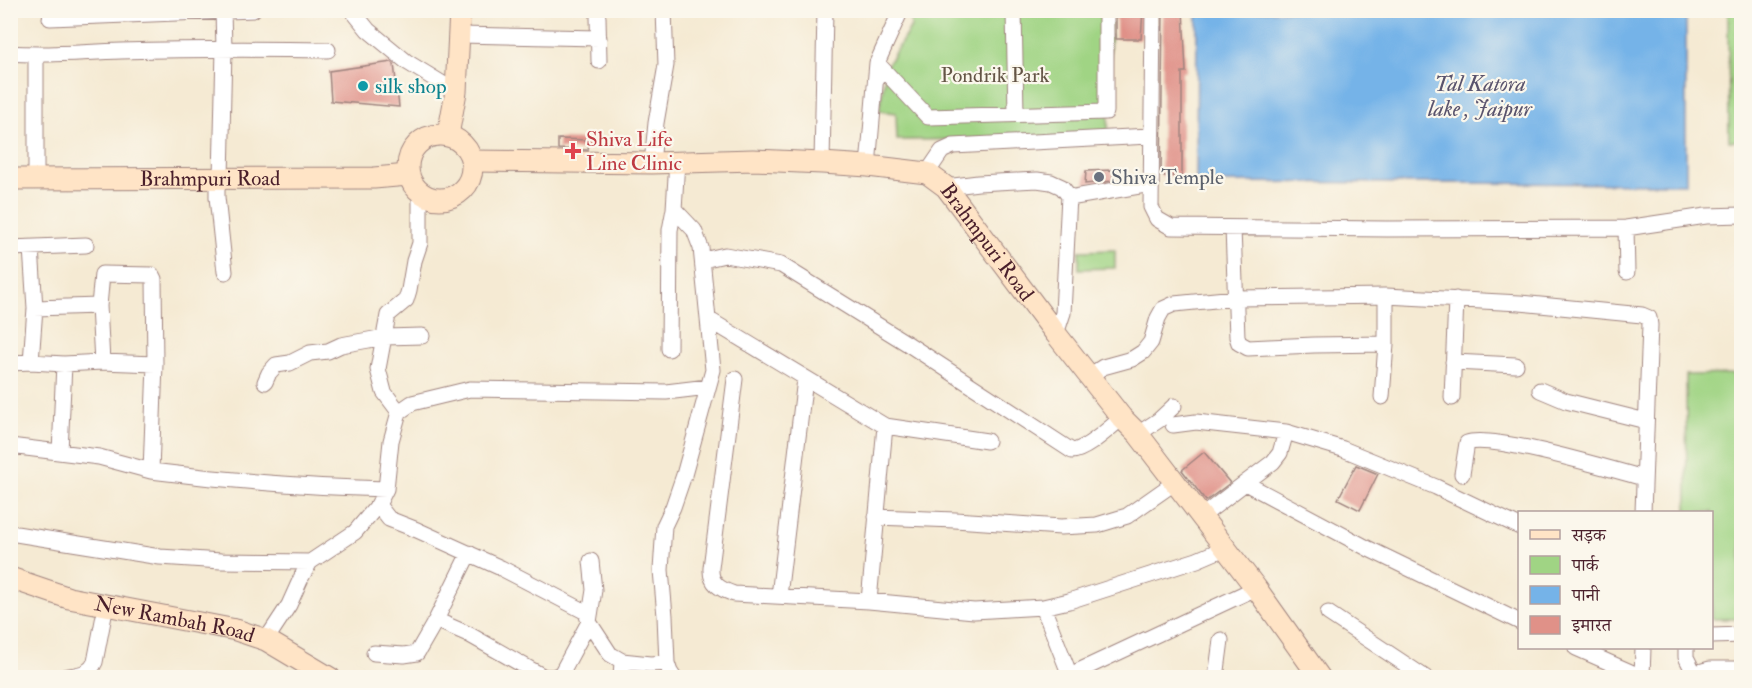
<svg xmlns="http://www.w3.org/2000/svg" width="1752" height="688" font-family="'IM FELL Double Pica','Noto Serif Devanagari',serif">
	<style>
		.green { fill: #a0d484; stroke: #757a58; stroke-width: 1.5 }
		.water { fill: #75b3e8; stroke: #60698a; stroke-width: 1.5 }
		.building { fill: #e09188 }
		.lines { fill: none; stroke-linecap: round; stroke-linejoin: round }
		.street-casing { stroke: #a0847f; stroke-width: 17 }
		.secondary-casing { stroke: #a0847f; stroke-width: 23 }
		.street { stroke: #fff; stroke-width: 15 }
		.secondary { stroke: #ffe4c6; stroke-width: 21 }
		.culture-dot { fill: #0f9aa8; stroke: #fbf7ec; stroke-width: 2 }
		.health-dot { fill: #e0444e; stroke: #fbf7ec; stroke-width: 2 }
		.worship-dot { fill: #6b7280; stroke: #fbf7ec; stroke-width: 2 }
		.labels { text-anchor: middle; dominant-baseline: central; stroke-width: 4.5; stroke-linejoin: round; paint-order: stroke }
		.park-label { font-size: 21px; fill: #645546; stroke: #fbf7ec }
		.culture-label { font-size: 21px; fill: #0d838f; stroke: #fbf7ec; text-anchor: start }
		.health-label { font-size: 21px; fill: #be3a42; stroke: #fbf7ec; text-anchor: start }
		.worship-label { font-size: 21px; fill: #5b616d; stroke: #fbf7ec; text-anchor: start }
		.street-label { font-size: 21px; fill: #4a1f2b; stroke: #fbf7ec }
		.water-label { font-size: 22px; font-style: italic; fill: #59536d; stroke: #fbf7ec }
	</style>
	<rect width="100%" height="100%" fill="#fbf7ec"/>
	<filter id="ink" filterUnits="userSpaceOnUse"><feTurbulence type="fractalNoise" baseFrequency=".0167" numOctaves="2"/><feDisplacementMap in="SourceGraphic" scale="12" xChannelSelector="R" yChannelSelector="G"/><feConvolveMatrix kernelMatrix="1 2 1 2 8 2 1 2 1" color-interpolation-filters="sRGB"/></filter>
	<filter id="wash" filterUnits="userSpaceOnUse"><feTurbulence type="fractalNoise" baseFrequency=".008" numOctaves="4" result="noise"/><feDisplacementMap in="SourceGraphic" scale="24" xChannelSelector="R" yChannelSelector="G"/><feGaussianBlur stdDeviation="1.35" result="paint"/><feColorMatrix in="noise" values="0 0 0 0 0 0 0 0 0 0 0 0 0 0 0 0 0 1.4 0 .05"/><feComposite in="paint" operator="in"/></filter>
	<g filter="url(#wash)">
		<rect width="100%" height="100%" fill="#f5ead3"/>
		<!-- green -->
		<path class="green" d="M911 11H1111L1108 138 897 140 896 113 879 111 887 65 911 27Z
			M1728 11H1741V141H1729Z
			M1115 250V268L1079 269V251Z
			M1741 374V619H1712V512H1687L1686 375Z"/>
		<!-- water -->
		<path class="water" d="M1197 11H1686V184L1196 182Z"/>
		<g id="blocks">
			<!-- building -->
			<path class="building" d="M1116 10H1143L1141 39H1116Z
				M1163 10H1183L1186 72H1182V176H1161Z
				M392 62 394 64 399 107 331 101 329 71Z
				M558 139 589 140 588 150 558 149Z
				M1113 170V181L1085 184 1086 171Z
				M1204 452 1230 483 1206 501 1182 470Z
				M1356 465 1378 474 1360 510 1338 499Z"/>
		</g>
	</g>
	<g filter="url(#ink)">
		<use href="#blocks" fill-opacity="0" stroke="#a0847f" stroke-width="1.5"/>
		<g class="lines">
			<!-- street casing -->
			<g class="street-casing">
				<path id="street" d="M352 10 368 30 407 62 456 92
					M1014 10 1016 114
					M1153 10 1151 207 1157 219 1171 227 1387 229 1626 228 1706 216 1742 215
					M598 17 599 61
					M50 18 253 10
					M460 35 599 38
					M10 53C48 56 84 52 121 51 190 49 259 49 328 50
					M36 55V180
					M877 63 928 117 1106 112V10
					M652 163 656 123 666 65 664 10
					M822 163 825 10
					M868 166 877 63 901 10
					M927 173 942 151 953 146 1150 136
					M217 178V197L225 272
					M221 178 224 49 223 10
					M946 187 978 183 1037 180 1051 182 1062 187 1069 196 1063 313 1056 334
					M1075 197 1151 184
					M1233 228 1237 337 1239 343 1248 348 1314 345 1386 344V296
					M1626 228 1627 272
					M10 248 86 245
					M31 248 35 308 99 306
					M703 260 725 255 781 265 908 344 1072 451C1087 450 1110 427 1122 418
					M35 308 31 362 64 364
					M708 319 885 426 987 441
					M669 349 670 230 674 209
					M102 362 99 306 102 274 152 275 154 279 155 364 151 471C229 481 307 487 386 489
					M1453 362 1516 365
					M10 363 31 362
					M1089 376 1103 367 1132 359 1143 352 1151 342 1158 318 1163 309 1174 304 1236 298 1386 296 1520 303 1642 315 1649 318 1650 325 1643 512
					M735 379 711 568C710 584 720 589 734 594L869 601 974 611 1043 607 1071 678
					M265 382 269 373 276 365 290 363 310 353 328 351 341 345 385 337 422 336
					M1540 390 1566 401 1646 421
					M1382 397 1386 344
					M1452 398 1456 299
					M399 412 384 392 378 369 388 315 406 300 409 290 414 261 420 243V201L422 194
					M1173 425 1196 422 1286 432 1280 453 1273 462 1245 483
					M1286 432 1343 449 1436 487 1520 527
					M1138 434 1159 420 1174 406
					M10 446 99 457 151 471
					M60 452 64 364 102 362 155 364
					M1462 474 1467 443C1491 433 1613 470 1644 478
					M378 505 389 519 417 530 501 568 586 612 589 622 610 654 622 661 621 678
					M876 517 955 520 1061 527 1097 525 1127 516 1174 483
					M1201 517 1245 483 1369 549 1520 622
					M10 533 160 557 221 561 310 562
					M779 596 805 379
					M869 601 885 426
					M1043 607 1069 601 1197 560 1225 548
					M1328 613 1426 678
					M436 620 468 634 544 677H553L561 674 589 622 594 590 591 561
					M1712 636 1742 635
					M266 640 289 605 302 576 310 562 355 532 378 505 386 489 391 441 399 412 412 403 470 389 666 392 708 387
					M1576 648 1642 677 1643 648
					M1686 648V657L1696 677
					M374 653 404 655 417 653 436 620 469 553
					M622 661 650 664 667 663
					M1070 675 1256 588
					M61 678C75 674 89 676 95 662L106 605
					M674 678 670 672 667 663 665 616 661 570 664 526 673 507 684 475 713 370 701 248 694 230 674 209 677 161
					M1216 678 1221 640
					M1696 678 1699 672 1710 669H1742"/>
			</g>
			<!-- secondary casing -->
			<g class="secondary-casing">
				<g id="secondary">
					<circle cx="440" cy="167" r="32"/>
					<path d="M448 135 456 92 460 10"/>
					<path id="s1" d="M472 161 652 163 753 160 822 163 868 166 927 173 946 187 1056 334 1122 418 1138 434 1256 588 1320 678"/>
					<path id="s2" d="M10 179 374 178 408 175"/>
					<path id="s3" d="M10 578 69 598 236 630 266 640 330 678"/>
				</g>
			</g>
			<!-- street -->
			<use href="#street" class="street"/>
			<!-- secondary -->
			<use href="#secondary" class="secondary"/>
		</g>
	</g>
	<!-- markers -->
	<circle class="culture-dot" cx="363" cy="86" r="6"/>
	<path class="health-dot" d="M570 142h6v6h6v6h-6v6h-6v-6h-6v-6h6z"/>
	<circle class="worship-dot" cx="1099" cy="177" r="6"/>
	<g class="labels">
		<!-- park labels -->
		<g class="park-label">
			<text x="995" y="75">Pondrik Park</text>
		</g>
		<!-- culture labels -->
		<g class="culture-label">
			<text x="375" y="86">silk shop</text>
		</g>
		<!-- health labels -->
		<g class="health-label">
			<text x="586" y="139">Shiva Life<tspan x="586" dy="24">Line Clinic</tspan></text>
		</g>
		<!-- worship labels -->
		<g class="worship-label">
			<text x="1111" y="177">Shiva Temple</text>
		</g>
		<!-- street labels -->
		<g class="street-label">
			<text stroke="none"><textPath href="#s2" startOffset="200">Brahmpuri Road</textPath></text>
			<text stroke="none"><textPath href="#s1" startOffset="548">Brahmpuri Road</textPath></text>
			<text stroke="none"><textPath href="#s3" startOffset="170">New Rambah Road</textPath></text>
		</g>
		<!-- water labels -->
		<g class="water-label">
			<text x="1480" y="84">Tal Katora<tspan x="1480" dy="25">lake , Jaipur</tspan></text>
		</g>
	</g>
	<!-- margin -->
	<rect width="1752" height="688" fill="none" stroke="#fbf7ec" stroke-width="36"/>
	<!-- legend -->
	<rect x="1518" y="511" width="195" height="138" fill="#fbf7ec" stroke="#b4a19f" stroke-width="1.5"/>
	<rect x="1530" y="530" width="30" height="9" fill="#ffe4c6" stroke="#b4a19f" stroke-width="1.5"/>
	<text x="1572" y="541" font-size="18" fill="#4a1f2b">सड़क</text>
	<rect x="1530" y="556" width="30" height="18" fill="#a0d484" stroke="#b4a19f" stroke-width="1.5"/>
	<text x="1572" y="571" font-size="18" fill="#4a1f2b">पार्क</text>
	<rect x="1530" y="586" width="30" height="18" fill="#75b3e8" stroke="#b4a19f" stroke-width="1.5"/>
	<text x="1572" y="601" font-size="18" fill="#4a1f2b">पानी</text>
	<rect x="1530" y="616" width="30" height="18" fill="#e09188" stroke="#b4a19f" stroke-width="1.5"/>
	<text x="1572" y="631" font-size="18" fill="#4a1f2b">इमारत</text>
</svg>
